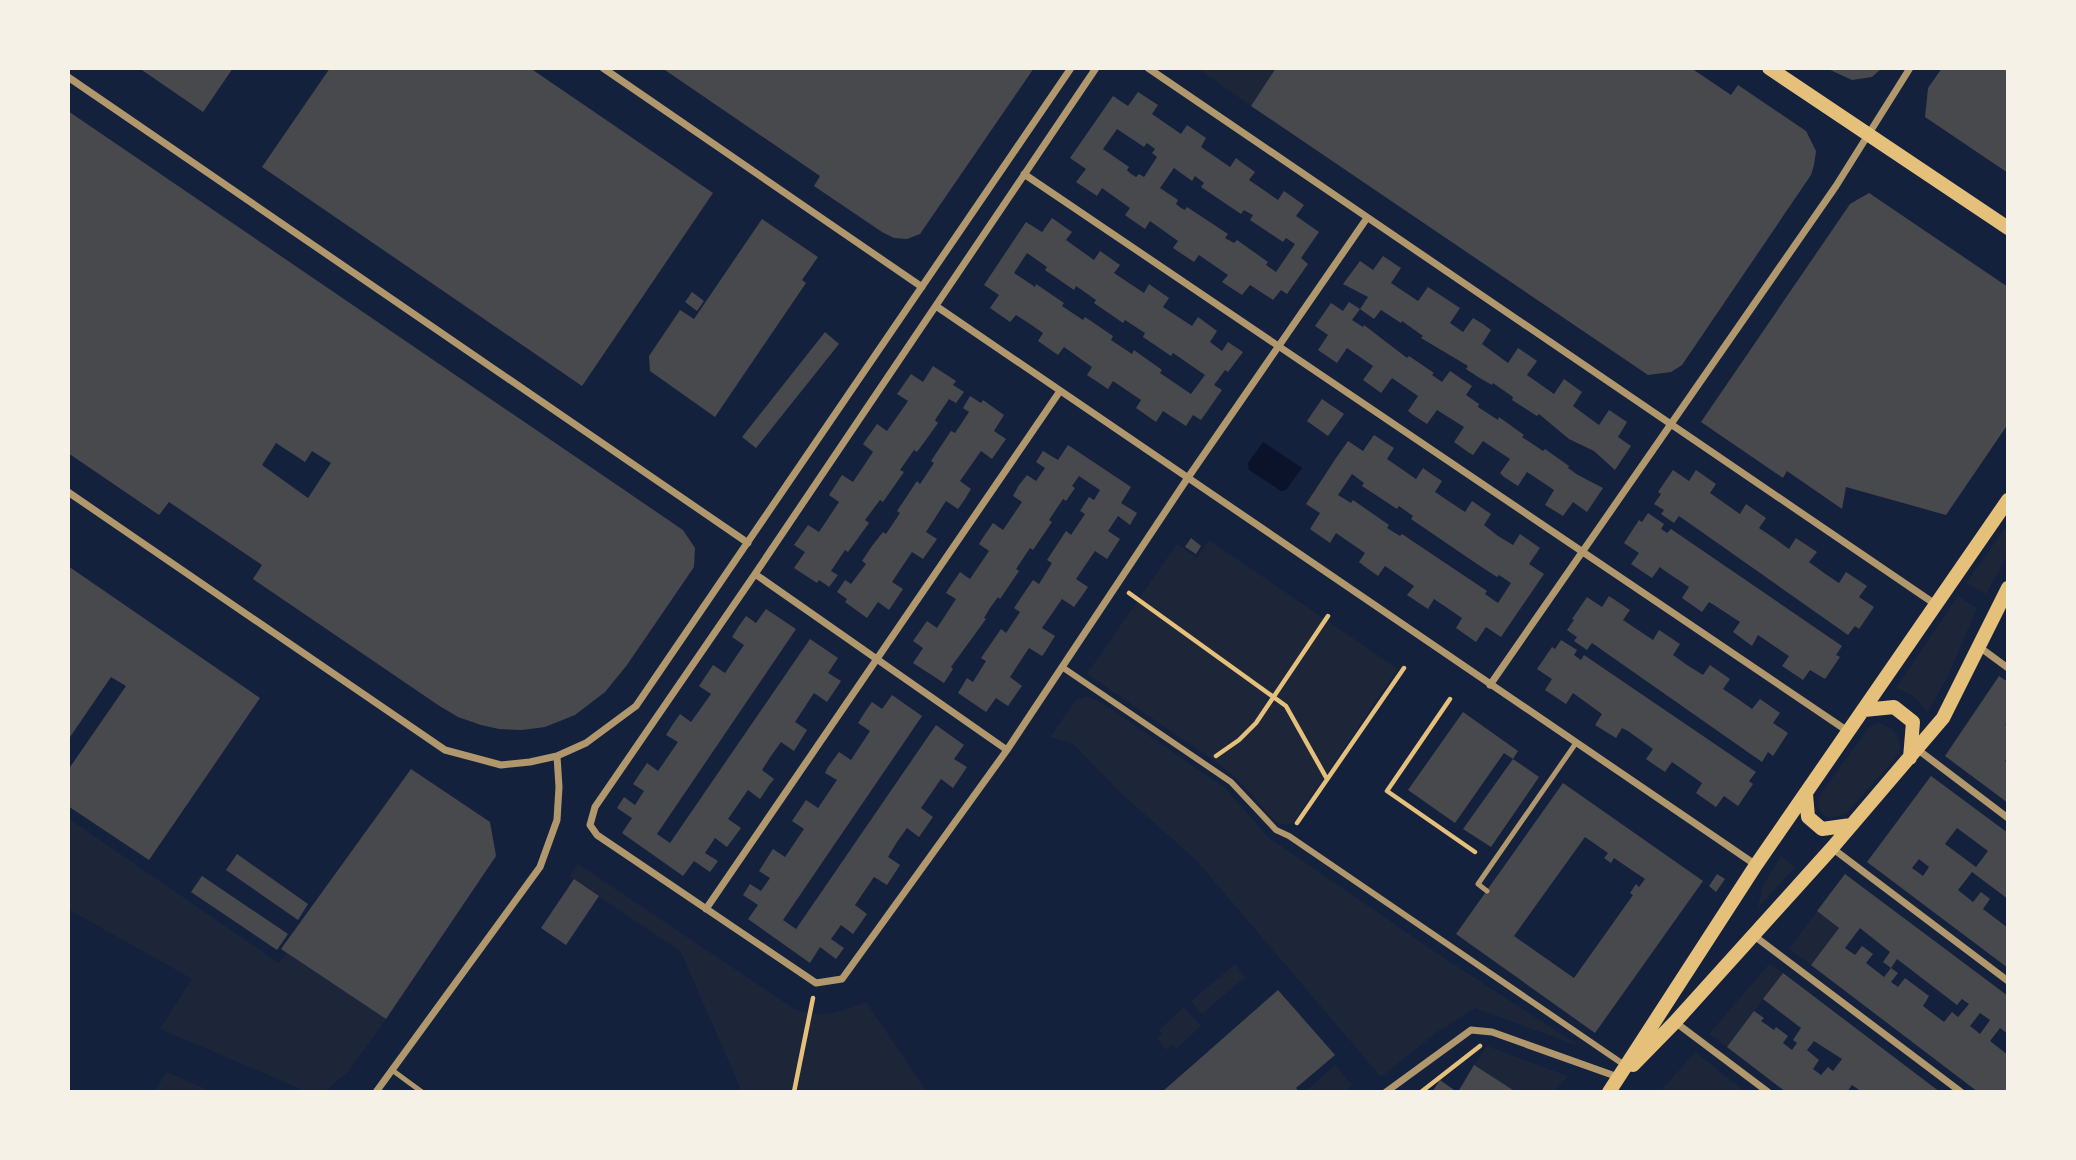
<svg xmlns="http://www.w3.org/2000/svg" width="2076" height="1160" font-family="'Archivo Narrow',sans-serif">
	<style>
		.green { fill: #1d2539 }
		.water { fill: #0b132b }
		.building { fill: #48494c; fill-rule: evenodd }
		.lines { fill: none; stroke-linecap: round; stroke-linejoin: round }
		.path { stroke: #e5c07b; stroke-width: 4.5 }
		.service { stroke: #b1986c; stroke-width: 5 }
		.pedestrian { stroke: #b1986c; stroke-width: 6 }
		.minor { stroke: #b1986c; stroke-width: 7 }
		.secondary { stroke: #e5c07b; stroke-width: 14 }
	</style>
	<rect width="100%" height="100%" fill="#14213d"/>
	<!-- green -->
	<path class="green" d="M1197 68H1276L1251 106Z
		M2008 524V554L1986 594 1966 583Z
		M1209 540 1398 669 1293 823C1285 825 1281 825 1275 821L1236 778 1219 764 1087 674 1177 544 1197 558Z
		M1958 596 1977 608 1947 678 1927 713C1919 699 1911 693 1896 688Z
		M1087 696 1099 701 1225 788 1268 837 1438 954 1581 1047 1475 1008 1437 1032 1381 1077 1197 861 1121 793 1072 743 1050 737 1076 700Z
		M1878 723C1895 727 1902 735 1900 753L1847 813 1832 818 1824 816 1819 809 1818 798 1868 728Z
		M68 818 279 963 286 953 386 1019 348 1072 324 1092H308L160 1029 192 979 68 909Z
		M1781 856 1795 867 1758 908 1762 887Z
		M578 864 794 1009C825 1018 837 1014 866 1002L927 1092H742L681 952 569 876Z
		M1817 911 1839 928 1811 965 1789 949Z
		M1235 964 1245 977 1202 1014 1191 1001Z
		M1769 964 1783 973 1727 1047 1709 1034Z
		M1184 1007 1201 1026 1176 1049 1172 1045 1166 1050 1157 1039 1162 1034 1159 1030Z
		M1487 1046 1568 1076 1554 1092H1515L1474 1065Z
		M1695 1052 1746 1092H1660Z
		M1335 1065 1352 1085 1344 1092H1305Z
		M167 1072 213 1092 154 1091Z"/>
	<!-- water -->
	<path class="water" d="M1263 442 1302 468 1286 490 1281 491 1249 470 1248 463Z"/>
	<!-- building -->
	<path class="building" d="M139 68H233L203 112Z
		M330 68H530L713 193 582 386 262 167Z
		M662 68H1034L920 234 907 239 894 238 882 232 814 186 820 176Z
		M1276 68H1691L1731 95 1738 85 1806 131 1816 151 1814 165 1811 175 1682 365 1671 372 1648 375 1251 106Z
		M1826 68H1882L1872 77 1852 80Z
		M1942 68H2008V173L1925 117 1928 88Z
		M1138 92 1158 105 1152 114 1181 134 1187 125 1206 138 1201 147 1230 167 1236 158 1241 162 1255 172 1249 180 1278 200 1284 191 1304 205 1296 216 1319 232 1301 258 1308 264 1287 294 1281 290 1273 300 1250 285 1242 295 1222 282 1228 275 1199 255 1194 262 1173 248 1178 241 1150 221 1145 229 1129 218 1125 215 1130 208 1102 188 1097 196 1076 182 1086 169 1070 158 1113 96 1128 106ZM1117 129 1144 147 1147 143 1155 149 1152 153 1157 157 1144 177 1139 174 1136 177 1131 174 1127 170 1129 167 1103 149ZM1174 168 1192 181 1195 176 1204 183 1201 187 1241 214 1244 210 1249 213 1253 215 1250 220 1283 242 1286 238 1295 244 1276 272 1266 265 1268 262 1237 240 1234 243 1225 238 1228 234 1187 207 1185 210 1181 208 1176 204 1178 200 1160 188Z
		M68 111 683 530 695 548 694 567 627 665 605 692 575 715 545 727 522 730 499 729 481 725 458 717 438 705 253 579 262 565 169 502 159 515 68 453ZM276 443 305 462 312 451 331 463 308 498 262 465Z
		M1869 193 2008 287V424L1946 515 1846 487 1842 509 1787 471 1783 478 1701 422 1850 204Z
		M1052 218 1072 232 1066 240 1094 260 1100 251 1120 265 1114 273 1144 293 1149 284 1169 298 1163 307 1192 326 1198 317 1217 331 1210 342 1222 351 1228 342 1243 352 1228 372 1225 370 1214 385 1222 390 1201 420 1193 415 1186 426 1163 411 1156 422 1136 408 1141 400 1113 381 1108 389 1087 375 1092 367 1064 347 1058 355 1038 341 1043 333 1030 324 1016 315 1010 322 990 308 999 295 984 285 1026 222 1042 232ZM1027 253 1047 267 1045 270 1074 290 1076 286 1096 300 1094 303 1123 323 1125 320 1145 333 1143 337 1171 356 1173 353 1205 375 1191 394 1160 373 1162 370 1134 350 1132 354 1111 340 1113 336 1085 317 1083 320 1062 306 1064 303 1036 284 1035 287 1014 273Z
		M762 219 818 257 802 280 806 283 715 417 650 371 649 356 680 310 694 319Z
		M1383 256 1401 268 1391 283 1418 301 1428 287 1460 308 1450 323 1463 332 1473 318 1483 324 1491 330 1482 344 1508 363 1518 348 1537 361 1527 375 1554 394 1564 379 1582 392 1573 406 1599 425 1609 410 1627 422 1618 437 1631 446 1615 470 1594 451 1569 439 1539 414 1537 416 1512 400 1513 397 1493 383 1492 385 1478 377 1466 369 1468 366 1421 338 1423 336 1402 321 1401 323 1381 310 1374 319 1360 309 1352 320 1363 327 1364 325 1407 358 1409 356 1434 373 1432 375 1442 382 1450 371 1472 386 1466 395 1479 404 1478 407 1498 420 1499 417 1524 435 1522 437 1543 451 1545 449 1569 466 1568 468 1578 475 1603 488 1587 512 1573 502 1563 516 1545 505 1554 490 1527 472 1518 486 1504 477 1500 473 1510 459 1483 441 1473 455 1468 452 1454 442 1464 427 1437 410 1427 424 1413 415 1408 411 1418 396 1392 378 1381 393 1377 390 1363 380 1373 366 1347 348 1337 363 1318 350 1328 335 1315 326 1331 303 1343 311 1349 302 1360 309 1368 297 1343 284 1360 261 1373 270Z
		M692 292 704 301 697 311 685 302Z
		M825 332 839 344 756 448 742 437Z
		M933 366 956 381 953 385 964 392 956 403 949 399 935 420 938 423 928 437 917 452 914 450 900 470 904 472 883 502 880 500 865 520 869 523 848 552 845 550 831 571 838 575 829 587 819 580 817 583 794 568 805 552 794 545 808 525 819 532 839 502 829 495 842 475 853 482 873 452 863 444 877 424 887 431 908 401 897 394 911 374 923 382Z
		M970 396 981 403 983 400 1004 415 994 431 1006 439 992 459 981 451 960 481 971 489 965 499 958 509 946 501 926 532 937 539 923 559 912 552 892 582 903 589 889 610 878 602 867 618 845 602 847 599 837 592 845 580 851 584 866 564 862 561 872 546 883 532 886 534 900 513 897 511 917 481 920 484 934 463 931 461 951 431 955 433 969 412 963 408Z
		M1322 399 1344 414 1328 436 1307 421Z
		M1374 435 1394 448 1387 459 1416 479 1423 468 1427 471 1442 481 1435 492 1465 512 1472 501 1491 514 1484 525 1498 536 1513 545 1520 534 1540 548 1529 564 1544 574 1501 637 1486 627 1476 642 1456 628 1462 618 1434 599 1428 609 1407 595 1414 586 1385 566 1378 576 1364 566 1359 562 1365 553 1336 533 1330 543 1310 529 1320 513 1306 504 1336 458 1348 441 1363 451ZM1352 474 1364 483 1362 486 1397 509 1399 506 1413 516 1411 519 1477 564 1497 577 1499 575 1511 583 1498 603 1485 594 1487 591 1402 534 1400 536 1387 528 1389 525 1353 500 1351 503 1338 495Z
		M1068 445 1131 487 1121 503 1137 513 1130 525 1118 516 1108 531 1120 539 1107 559 1095 551 1076 579 1088 587 1084 593 1074 607 1062 599 1042 628 1055 636 1045 652 1042 656 1029 648 1010 677 1022 686 1019 690 1008 706 996 698 986 712 958 693 967 678 973 682 986 661 981 658 1001 629 1006 633 1020 612 1014 608 1033 580 1039 584 1052 563 1047 560 1066 531 1071 535 1085 514 1080 511 1089 497 1094 500 1100 490 1079 476 1072 486 1075 488 1066 501 1063 499 1049 520 1052 522 1033 550 1030 548 1016 569 1019 571 1000 599 998 597 990 608 984 618 986 619 951 667 953 669 944 683 913 663 923 648 913 641 927 621 937 628 956 599 946 593 949 588 960 572 970 579 989 551 979 544 982 539 993 523 1003 530 1022 502 1013 496 1019 485 1027 475 1036 481 1045 468 1036 462 1043 451 1058 460Z
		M1673 470 1689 481 1696 470 1716 484 1710 493 1740 514 1746 504 1766 518 1759 528 1774 538 1789 549 1796 538 1817 552 1809 562 1824 573 1839 583 1846 572 1867 586 1859 597 1874 607 1859 629 1855 626 1848 635 1679 516 1674 523 1661 514 1664 510 1654 504 1661 494 1658 492Z
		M1648 513 1664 524 1661 529 1667 533 1671 529 1842 646 1836 655 1840 657 1825 679 1810 670 1803 680 1782 666 1789 656 1783 652 1758 635 1752 646 1733 632 1740 622 1714 605 1709 602 1702 612 1682 598 1689 587 1665 571 1660 567 1652 578 1631 564 1639 553 1624 543 1639 520 1642 522Z
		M1191 538 1201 546 1196 554 1185 547Z
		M68 566 260 698 149 860 68 806V770L126 686 111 677 68 740Z
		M1609 596 1630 610 1623 620 1653 640 1659 630 1680 644 1673 655 1687 665 1703 675 1710 665 1730 679 1723 689 1738 699 1752 709 1760 699 1780 713 1773 723 1788 733 1773 756 1768 752 1762 762 1592 643 1587 650 1574 641 1577 637 1567 630 1574 620 1572 619 1587 597 1602 607Z
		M766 609 796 629 657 834 670 843 810 639 838 658 828 673 841 681 827 702 814 693 795 722 807 730 794 751 781 742 771 756 762 770 774 779 770 784 760 799 748 790 728 819 741 828 727 847 715 838 705 853 718 861 710 872 694 861 683 876 622 833 632 818 617 808 624 797 635 805 644 791 633 784 647 763 658 771 678 742 666 735 673 724 680 714 691 722 711 694 699 686 713 665 725 673 744 645 732 637 739 626 746 616 756 623Z
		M1561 640 1577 650 1574 655 1581 660 1584 655 1756 772 1749 781 1753 784 1738 806 1724 796 1716 807 1696 793 1702 783 1672 762 1665 772 1656 766 1646 759 1653 749 1628 731 1622 728 1616 738 1595 725 1602 714 1573 693 1566 704 1545 690 1552 679 1537 669 1552 647 1555 649Z
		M1999 676 2008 682V722L2005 725 2008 727V757L2005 761 2008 763V803L1945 756Z
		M892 695 922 716 783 920 796 929 936 725 964 745 954 759 967 767 953 788 941 779 921 808 933 817 919 837 907 828 897 842 888 857 900 865 887 885 874 877 855 905 867 914 853 934 841 925 831 939 844 948 836 959 820 947 810 963 748 919 758 905 743 895 750 884 761 891 770 878 759 871 773 849 785 857 804 829 792 821 806 800 818 808 837 780 825 773 828 767 839 752 851 760 870 731 858 723 865 712 872 702 882 709Z
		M1463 712 1518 751 1513 759 1504 753 1455 823 1408 790Z
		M1513 759 1539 777 1491 847 1463 829Z
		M411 769 490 822 496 856 386 1019 281 949Z
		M1931 776 2008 833V899L1972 872 1958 890 1973 902 1981 892 1990 899 1983 909 2008 928V968L1867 862ZM1957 828 1988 851 1976 867 1945 844ZM1919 859 1929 867 1923 876 1912 868Z
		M1563 783 1703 881 1595 1033 1456 934ZM1585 837 1608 853 1604 858 1611 863 1614 858 1645 879 1639 887 1636 884 1630 893 1633 895 1574 978 1514 936Z
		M237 854 308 904 298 920 226 870Z
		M1717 874 1725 879 1716 892 1709 886Z
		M1845 874 2008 996V1034L2000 1028 1990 1041 2008 1055V1092H1978L1811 965 1839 928 1817 911ZM1860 928 1890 952 1883 962 1891 968 1884 977 1866 963 1873 954 1862 946 1855 955 1845 948ZM1897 959 1957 1005 1962 999 1969 1004 1958 1017 1952 1012 1944 1022 1923 1006 1929 996 1905 978 1898 987 1891 982 1898 973 1891 968ZM1980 1013 1990 1020 1980 1034 1970 1026Z
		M202 876 288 934 277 950 191 892Z
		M574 879 599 896 566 945 541 928Z
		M1783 973 1870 1039 1940 1092H1868L1865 1090 1862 1092 1852 1085 1847 1092H1786L1727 1047 1754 1011 1764 1018 1761 1021 1774 1030 1776 1027 1788 1036 1783 1043 1792 1050 1797 1043 1793 1040 1801 1028 1763 999ZM1814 1041 1842 1059 1833 1071 1828 1067 1821 1075 1813 1069 1819 1060 1807 1050Z
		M1278 990 1335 1055 1296 1088 1299 1092H1162Z
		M1474 1065 1499 1081 1516 1092H1458Z
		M1440 1080 1457 1092H1432Z"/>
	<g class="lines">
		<!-- path -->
		<path class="path" d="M1129 593 1286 706 1327 779
			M1450 699 1387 791 1475 852
			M1216 756 1239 740 1256 723 1328 616
			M1297 823 1404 668
			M794 1092 813 998
			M1421 1092 1480 1046"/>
		<!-- service -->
		<path class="service" d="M1487 891 1478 884 1576 743
			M392 1070 422 1092"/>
		<!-- pedestrian -->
		<path class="pedestrian" d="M1062 667 1231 782 1276 830 1289 836 1626 1066"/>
		<!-- minor -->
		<path class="minor" d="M603 68 922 287
			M1096 68 755 574 595 807 590 825 597 835 816 983 842 979 1007 750 1187 479 1367 218
			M1148 68 1935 604
			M68 77 748 543
			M1024 174 1849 732
			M936 306 1756 865
			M68 492 445 750 501 765 530 762 557 756 586 743 636 706 1071 68
			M755 574 1007 750
			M1978 646 2008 668
			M1490 685 1836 186 1910 68
			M1917 749 2008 818
			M1832 848 2008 981
			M706 909 1060 391
			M1753 935 1961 1092
			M1675 1022 1768 1092
			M376 1092 540 867 557 820 559 787 557 756
			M1386 1092 1471 1030 1492 1032 1618 1077"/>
		<!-- secondary -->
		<path class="secondary" d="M1769 68 2008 228
			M1864 710 1894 707 1913 722 1910 758
			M1806 794 1808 817 1822 829 1851 825
			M1633 1065 1675 1022 1832 848 1943 718 2008 588
			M1609 1092 1756 865 2008 500"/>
	</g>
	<!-- border -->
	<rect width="2076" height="1160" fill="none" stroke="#f6f1e7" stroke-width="140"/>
</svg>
